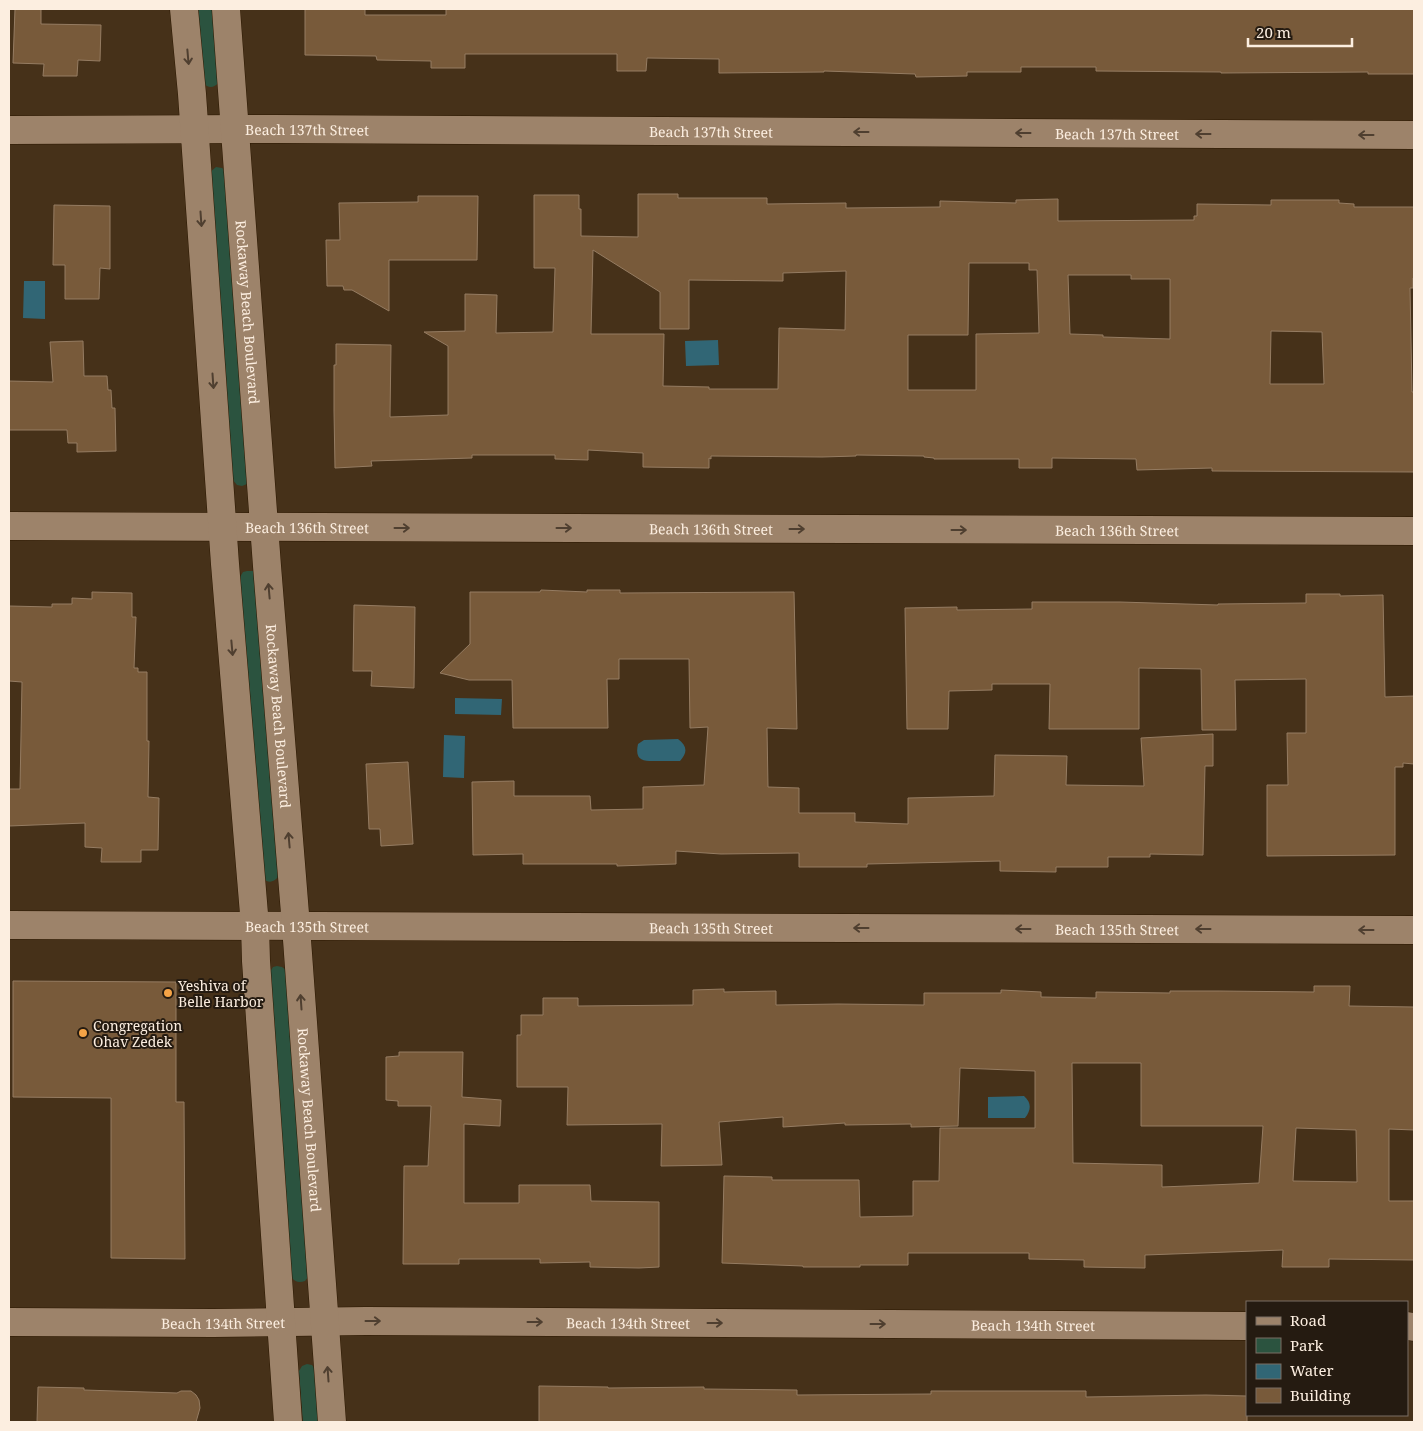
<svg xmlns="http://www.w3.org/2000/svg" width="1423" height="1431" font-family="'Noto Serif',serif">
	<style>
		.green { fill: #2b533f }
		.water { fill: #316675 }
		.building { fill: #785a3a; stroke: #957c62; fill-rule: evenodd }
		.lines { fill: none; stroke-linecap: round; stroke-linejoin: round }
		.minor-casing { stroke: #2c1801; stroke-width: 29 }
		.tertiary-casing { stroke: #2c1801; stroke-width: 29 }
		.minor { stroke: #9d836a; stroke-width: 28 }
		.tertiary { stroke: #9d836a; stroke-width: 28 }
		.oneway { stroke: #4f3f30 }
		.poi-dot { fill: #f5a346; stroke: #251b11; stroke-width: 2 }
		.labels { text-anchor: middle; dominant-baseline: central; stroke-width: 4; stroke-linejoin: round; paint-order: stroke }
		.street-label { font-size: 14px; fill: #fceee0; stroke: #251b11 }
		.poi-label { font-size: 14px; fill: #fceee0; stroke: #251b11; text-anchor: start }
	</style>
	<rect width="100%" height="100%" fill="#463119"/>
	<!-- green -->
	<path class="green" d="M198 9H214L219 82C214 88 209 89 203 83Z
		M216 167 222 168 227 172 250 479 247 484 242 486 237 485 232 479 209 173Z
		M247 571H253L257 575 278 877C273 883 268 883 262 878L240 577 243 572Z
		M277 966 282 967 286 970 308 1277 305 1281C299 1283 295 1282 291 1277L270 972 273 967Z
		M307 1364 312 1365 315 1369 319 1422H303L299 1371 302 1366Z"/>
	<!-- water -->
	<path class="water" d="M24 281H45V319L23 318Z
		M718 340 719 365 686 366 685 341Z
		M455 698 502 699 501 715 455 714Z
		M444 735 465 736 464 778 443 777Z
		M678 739C687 746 688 752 680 761 673 761 667 761 660 761 645 761 634 763 638 744L644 740Z
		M1024 1096C1032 1103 1031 1110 1025 1118H988V1097Z"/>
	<!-- building -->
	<path class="building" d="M15 9H41V24L101 25 100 61 78 60 77 76H43L44 64 13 63Z
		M305 9H365V15H446V9H1414V74H1368V72L1221 73V72L1096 71V67H1021V72H967V76L916 77 915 74 824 71V72L719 73V59L647 58 646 71H617V54H465V68H431V61L377 60 376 56 305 55Z
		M638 194H678V198H767V204L846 203V208L940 207V201L1016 203V200L1058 199V221L1194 220V216H1197V204L1271 205V200H1339V203L1354 204V207H1414V278H1413V288H1410L1412 392H1414V472L1212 471V468L1137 470 1136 459 1052 458V468H1019V459H934V458L924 457V456L856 455V456L822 457 711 456V459L709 458V468L643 467V453L588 450V460L555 459V455H472V458L371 461 372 466 335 468 334 411V365H336V344L391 345 390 417 448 415V346L424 332 465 331V294L497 295 496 333 553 332 555 268H534V195H579V209H581V236L638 237ZM593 250 660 292V329H689V280L783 281V273L846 271 845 330 779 328 778 389H709V387L663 386 664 334H591ZM969 263H1029V270H1037L1039 333 976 334V390H908V335H968ZM1068 275H1131V279H1170V339L1103 337V335L1070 334ZM1271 331 1322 332 1324 384H1270Z
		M418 196H478L477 260H389V311L352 290H344L343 286H327L326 240H340L339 203 418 202Z
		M54 205 110 206V269L100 268 99 299H65V265H53Z
		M83 341 84 376H107L108 390H111L112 408H115L116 451 77 452V443H68L67 430H9V381L53 382 50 342Z
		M541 590 587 592V590H620V593L794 592 797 729 767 728 768 787 799 788V813H855V822L908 824V798L994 796 995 755 1067 756 1066 785 1144 786 1141 738 1213 734V766H1205L1203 855 1150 854V857H1108V867H1056V872L1000 871V861L867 864V867H799V853L721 854 676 851V864L617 866V864H523V854L473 855 472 782 514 781V796H590L591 810 643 809V787L704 785 708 727 690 728 689 659H619V679H607L608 728H513L512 680H469L440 673 470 644V592H540Z
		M92 592 132 593V617H136L134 668H138V672H147V741H149L148 797 159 798 158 850H141V862H101L102 848 85 847V823L9 826V789H20L22 682 9 681V606L52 607V604H72V598L92 599Z
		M1306 594H1340V596L1383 595 1385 697 1414 696V764L1403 763V767H1395V855L1267 856V785H1288L1287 733H1306V679L1235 680 1236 730H1202L1201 669 1139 668V729H1049L1050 684H992V690L949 691 948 729H907L905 608 957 607V610L1032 609V602H1120L1218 605V604L1306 603Z
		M354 605 415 607 414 688 371 686 372 671H353Z
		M408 762 413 844 381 846 380 829H369L366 764Z
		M13 981 176 982V1102H184L185 1259 111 1258V1098L13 1097Z
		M1314 986H1350L1349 1006 1414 1007V1130L1389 1129V1201H1414V1260L1329 1259V1267H1282L1283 1250 1145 1255V1268L1084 1267V1260L1029 1259V1253H908V1265H860V1267H803V1266L722 1263 724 1176 772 1177V1180H859L860 1217 913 1216V1181H939L940 1128H1035V1071L960 1068 958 1126 911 1127V1124L845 1125V1123L783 1127V1117L719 1122 722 1165 661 1166 662 1124 567 1125 568 1087H517V1035H521V1015H543V998H578V1006L693 1005V990L724 989V992L776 991V1005L838 1004 924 1005V993H1001V990L1041 992V997L1096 998V992L1170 993V991H1219L1314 992ZM1072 1063H1141V1126H1263L1259 1183 1162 1187V1165L1073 1163ZM1296 1128 1356 1130 1357 1182 1293 1181Z
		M399 1052H463L462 1097 501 1100 500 1126 464 1124V1203H519V1185H590L591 1201 659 1202V1267L639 1268 590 1267V1262L540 1263V1259H459V1264H403L404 1166H428L431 1106H398V1101L386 1100V1057L399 1056Z
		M539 1386 608 1387V1388L704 1387V1389L797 1390V1395L931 1394V1391H1086V1397L1206 1395 1247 1396V1422H539Z
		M38 1387 84 1388V1390L177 1393 181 1391H191L196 1395 199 1400 200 1408 196 1422H37Z"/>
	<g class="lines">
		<!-- minor casing -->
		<g class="minor-casing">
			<g id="minor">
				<path id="s1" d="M9 130 277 129 1414 135"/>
				<path id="s2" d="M9 526 1414 531"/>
				<path id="s3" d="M9 925 1414 930"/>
				<path id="s4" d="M9 1322 213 1323 366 1321 1247 1326"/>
				<path d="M1407 1326 1414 1327"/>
			</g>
		</g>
		<!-- tertiary casing -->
		<g class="tertiary-casing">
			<g id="tertiary">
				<path d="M184 9 192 94 225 564 255 926 256 961 288 1422"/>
				<path id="s5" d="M226 9 267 566 296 926 332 1422"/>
			</g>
		</g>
		<!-- minor -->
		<use href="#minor" class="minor"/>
		<!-- tertiary -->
		<use href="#tertiary" class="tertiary"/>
	</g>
	<!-- one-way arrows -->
	<defs><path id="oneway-shaft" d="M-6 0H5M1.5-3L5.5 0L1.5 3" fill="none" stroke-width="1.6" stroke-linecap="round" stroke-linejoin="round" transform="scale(1.25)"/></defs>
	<g class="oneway">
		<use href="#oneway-shaft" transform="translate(188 57) rotate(85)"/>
		<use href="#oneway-shaft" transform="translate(861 132) rotate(-180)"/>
		<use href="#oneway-shaft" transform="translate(1023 133) rotate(-180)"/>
		<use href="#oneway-shaft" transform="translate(1203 134) rotate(-180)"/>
		<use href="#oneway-shaft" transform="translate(1366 135) rotate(-180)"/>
		<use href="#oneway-shaft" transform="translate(201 219) rotate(86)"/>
		<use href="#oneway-shaft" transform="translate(213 381) rotate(86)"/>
		<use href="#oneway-shaft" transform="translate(402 528)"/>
		<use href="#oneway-shaft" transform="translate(564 528)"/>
		<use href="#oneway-shaft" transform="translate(797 529)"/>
		<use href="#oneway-shaft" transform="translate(959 530)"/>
		<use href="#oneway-shaft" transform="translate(269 591) rotate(-95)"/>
		<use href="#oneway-shaft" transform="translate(232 648) rotate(85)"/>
		<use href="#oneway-shaft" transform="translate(289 840) rotate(-95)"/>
		<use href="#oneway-shaft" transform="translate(861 928) rotate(-180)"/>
		<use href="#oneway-shaft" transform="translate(1023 929) rotate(-180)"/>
		<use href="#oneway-shaft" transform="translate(1203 929) rotate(-180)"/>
		<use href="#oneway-shaft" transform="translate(1366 930) rotate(-180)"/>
		<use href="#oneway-shaft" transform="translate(301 1002) rotate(-94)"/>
		<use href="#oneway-shaft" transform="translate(373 1321)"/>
		<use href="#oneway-shaft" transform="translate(535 1322)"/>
		<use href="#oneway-shaft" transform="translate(715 1323)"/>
		<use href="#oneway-shaft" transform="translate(878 1324)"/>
		<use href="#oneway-shaft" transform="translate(328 1374) rotate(-94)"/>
	</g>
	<!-- markers -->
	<g class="poi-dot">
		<circle cx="168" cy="993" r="5"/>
		<circle cx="83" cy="1033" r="5"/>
	</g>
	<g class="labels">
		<!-- street labels -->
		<g class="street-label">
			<text stroke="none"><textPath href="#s1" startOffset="298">Beach 137th Street</textPath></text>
			<text stroke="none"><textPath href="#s1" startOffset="702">Beach 137th Street</textPath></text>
			<text stroke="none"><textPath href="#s1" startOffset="1108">Beach 137th Street</textPath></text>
			<text stroke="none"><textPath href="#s5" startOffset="304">Rockaway Beach Boulevard</textPath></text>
			<text stroke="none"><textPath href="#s2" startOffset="298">Beach 136th Street</textPath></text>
			<text stroke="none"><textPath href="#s2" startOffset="702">Beach 136th Street</textPath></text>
			<text stroke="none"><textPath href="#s2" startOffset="1108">Beach 136th Street</textPath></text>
			<text stroke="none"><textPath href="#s5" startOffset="709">Rockaway Beach Boulevard</textPath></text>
			<text stroke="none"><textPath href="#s3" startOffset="298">Beach 135th Street</textPath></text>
			<text stroke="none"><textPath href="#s3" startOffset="702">Beach 135th Street</textPath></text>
			<text stroke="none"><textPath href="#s3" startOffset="1108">Beach 135th Street</textPath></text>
			<text stroke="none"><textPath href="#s5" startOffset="1114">Rockaway Beach Boulevard</textPath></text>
			<text stroke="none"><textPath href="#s4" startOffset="214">Beach 134th Street</textPath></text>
			<text stroke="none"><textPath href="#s4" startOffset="619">Beach 134th Street</textPath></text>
			<text stroke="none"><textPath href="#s4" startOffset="1024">Beach 134th Street</textPath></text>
		</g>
		<!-- poi labels -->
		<g class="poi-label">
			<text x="178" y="985">Yeshiva of<tspan x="178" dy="16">Belle Harbor</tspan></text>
			<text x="93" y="1025">Congregation<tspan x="93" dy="16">Ohav Zedek</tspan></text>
		</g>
	</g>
	<!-- border -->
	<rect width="1423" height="1431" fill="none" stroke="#fceee0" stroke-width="20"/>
	<!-- legend -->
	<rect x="1246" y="1301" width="162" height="115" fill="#251b11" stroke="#7b6f64"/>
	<rect x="1256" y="1317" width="25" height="8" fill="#9d836a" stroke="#7b6f64"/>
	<text x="1290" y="1326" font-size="15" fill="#fceee0">Road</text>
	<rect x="1256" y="1338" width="25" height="15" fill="#2b533f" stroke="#7b6f64"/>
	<text x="1290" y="1351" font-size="15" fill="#fceee0">Park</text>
	<rect x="1256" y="1364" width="25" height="15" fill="#316675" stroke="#7b6f64"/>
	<text x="1290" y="1376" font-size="15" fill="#fceee0">Water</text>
	<rect x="1256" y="1388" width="25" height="15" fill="#785a3a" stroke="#7b6f64"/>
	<text x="1290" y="1401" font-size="15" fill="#fceee0">Building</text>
	<!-- scale -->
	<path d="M1248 38v8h104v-8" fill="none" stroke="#fceee0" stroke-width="2.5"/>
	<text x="1256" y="38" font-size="15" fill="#fceee0" stroke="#251b11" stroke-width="4" paint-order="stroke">20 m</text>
</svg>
